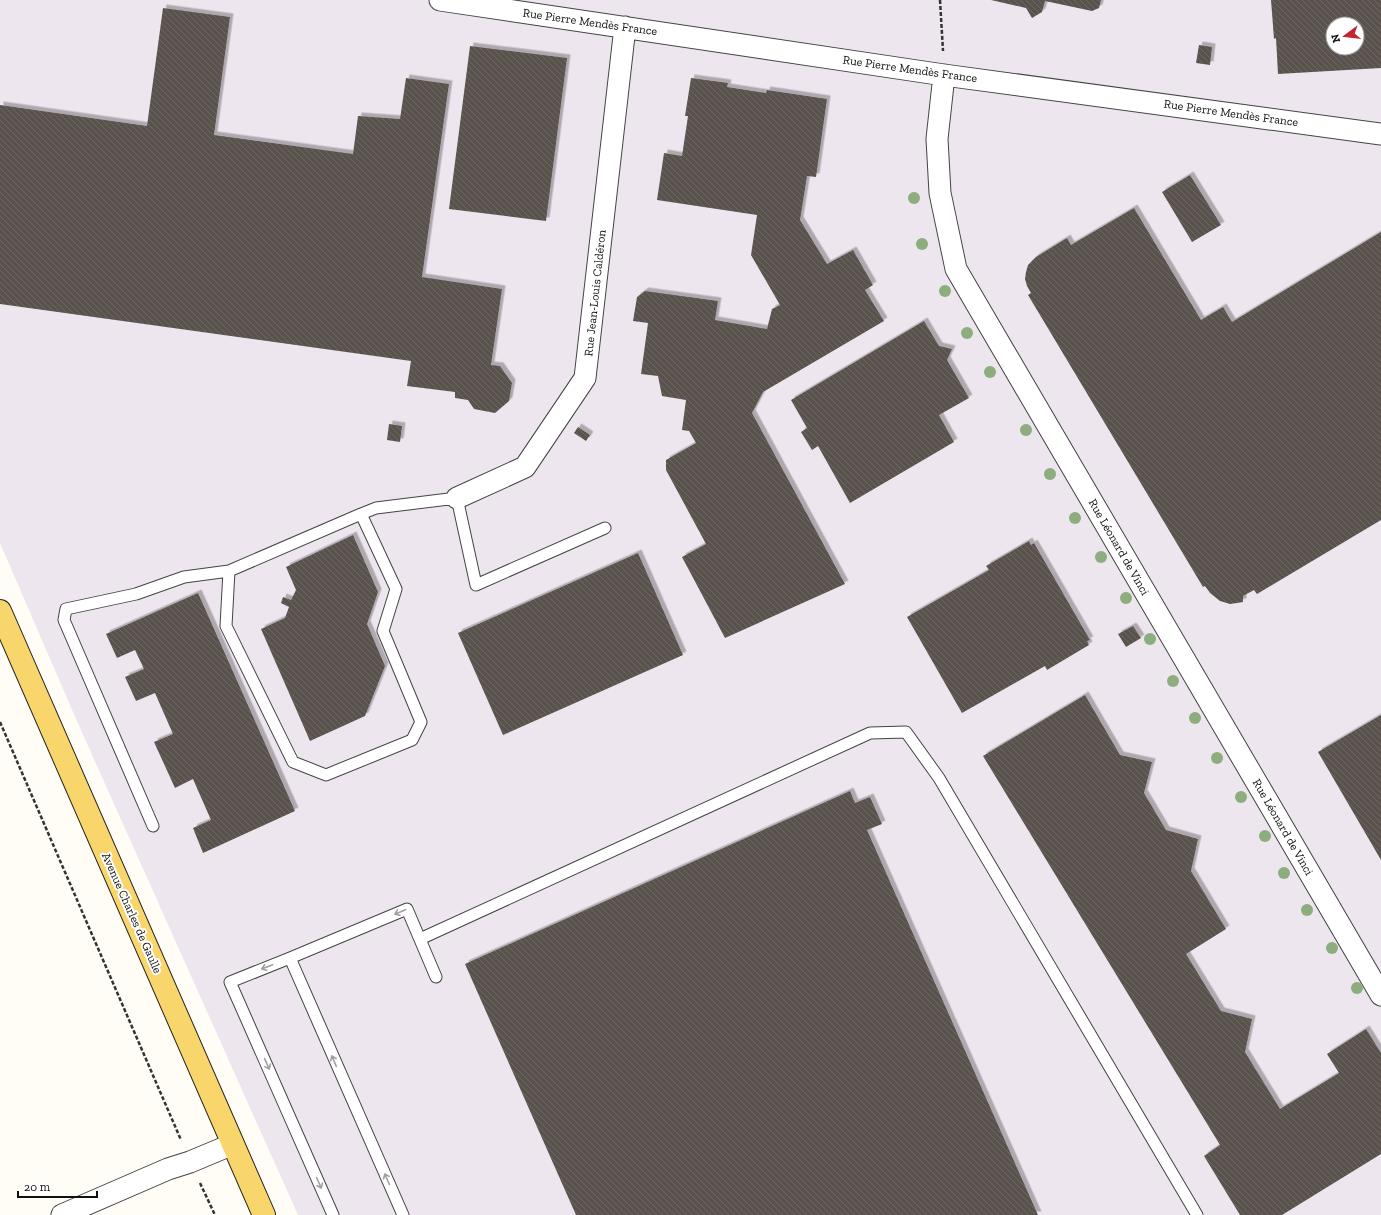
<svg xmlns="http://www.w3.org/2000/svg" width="1381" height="1215" font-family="'Zilla Slab',serif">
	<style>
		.industrial { fill: #eee6ef; fill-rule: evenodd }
		.building { fill: url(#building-back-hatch); fill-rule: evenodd; filter: url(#shadow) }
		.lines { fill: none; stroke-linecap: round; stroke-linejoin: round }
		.lane-casing { stroke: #444; stroke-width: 13 }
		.street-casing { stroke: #444; stroke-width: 23 }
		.primary-casing { stroke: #222; stroke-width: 24 }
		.path { stroke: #333; stroke-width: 2.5; stroke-dasharray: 4 2; stroke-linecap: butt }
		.lane { stroke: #fff; stroke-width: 11 }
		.street { stroke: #fff; stroke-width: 21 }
		.primary { stroke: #f9d66b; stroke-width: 22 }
		.tree { fill: #8dad7f }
		.oneway { stroke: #a0a0a0 }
		.labels { text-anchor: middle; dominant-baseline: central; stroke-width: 4; stroke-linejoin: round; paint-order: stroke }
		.street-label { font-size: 12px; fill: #111; stroke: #fff }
	</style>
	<defs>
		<pattern id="building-back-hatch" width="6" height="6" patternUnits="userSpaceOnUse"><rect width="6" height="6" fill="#5a524d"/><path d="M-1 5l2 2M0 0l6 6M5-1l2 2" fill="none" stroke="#6d6662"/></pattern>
		<filter id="shadow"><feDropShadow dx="3.5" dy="-3.5" stdDeviation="0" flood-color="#0004"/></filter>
	</defs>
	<rect width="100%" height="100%" fill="#fffdf5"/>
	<!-- industrial -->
	<path class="industrial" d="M0 0H1381V1215H298L76 719 0 543ZM1333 24H1357V48H1333Z"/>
	<!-- building -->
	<path class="building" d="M991 0H1101L1099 8 1092 11 1045 1 1042 12 1032 18 1026 8Z
		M1271 0H1381V68L1278 74 1276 38 1274 39ZM1333 24H1357V48H1333Z
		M163 8 230 17 214 135 353 154 358 116 400 119 406 78 449 84 422 277 502 289 491 365 500 366 512 383 509 401 495 413 474 409 468 400 455 398V392L407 386 411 361 0 304V105L147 126Z
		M1199 45 1212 47 1210 65 1196 63Z
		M470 46 567 58 546 221 449 209Z
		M691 78 728 83 727 87 766 93 767 90 827 99 816 177 807 176 800 220 827 264 853 250 873 285 865 290 884 321 763 392 752 413 845 584 725 638 682 557 706 544 666 470V460L696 443 689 431 682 430 686 400 662 396 658 376 641 374 648 323 633 321 637 297 645 291 718 301 715 320 767 329 772 309 780 305 751 255 757 215 657 200 664 153 682 156 688 116H685Z
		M1190 175 1221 225 1192 242 1162 192Z
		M1134 208 1201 320 1223 307 1232 322 1381 232V520L1257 594 1254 590 1243 596V602L1237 603 1230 604 1220 601 1210 593 1205 586 1203 587 1028 295 1031 293 1027 286 1025 279 1026 272 1028 265 1036 257 1067 238 1071 245Z
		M924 321 939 346 952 349 947 360 969 398 939 415 954 442 850 503 818 446 812 450 801 432 807 428 791 400Z
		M389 424 402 426 400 442 387 440Z
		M578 427 590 435 586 441 574 433Z
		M353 535 378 592 367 624 385 666 365 716 310 741 261 629 285 618 289 607 281 603 283 597 291 600 296 590 286 567Z
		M1029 541 1031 545 1034 543 1090 640 1087 641 1089 645 1047 670 1045 666 962 713 907 617 989 570 986 566Z
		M638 553 683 655 503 735 458 633Z
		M198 593 295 811 203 853 193 828 211 820 193 779 175 788 154 742 173 734 155 693 136 701 125 677 144 669 135 650 117 658 106 634Z
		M1133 626 1141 638 1126 647 1118 634Z
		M1085 695 1120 755 1152 762 1144 793 1166 830 1198 839 1191 871 1226 929 1186 954 1221 1011 1252 1019 1245 1052 1280 1109 1339 1073 1327 1054 1366 1029 1381 1053V1154L1282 1215H1240L1204 1156 1220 1145 983 756Z
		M1381 715V860L1318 752Z
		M850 791 855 803 870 797 882 824 867 830 1038 1215H576L465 964Z"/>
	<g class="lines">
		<!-- lane casing -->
		<g class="lane-casing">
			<path id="lane" d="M361 514 396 589 383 631 421 722 412 740 326 775 293 762 226 626 229 571 361 514 376 508 457 498 476 585 605 528
				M153 826 64 620 66 609 136 594 184 577 229 571
				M420 939 870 733 906 732 939 778 1197 1215
				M290 958 403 1215
				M333 1215 230 982 290 958 407 909 436 977"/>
		</g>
		<!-- street casing -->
		<g class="street-casing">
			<path id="street" d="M440 0 944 75 1381 134
				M944 75 937 139 940 193 956 269 1381 995
				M457 498 525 467 585 378 625 27
				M62 1215 168 1169 190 1162 233 1144"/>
		</g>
		<!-- primary casing -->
		<g class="primary-casing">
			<path id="primary" d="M0 611 264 1215"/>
		</g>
		<!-- path -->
		<path class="path" d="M940 0 943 51
			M0 722 181 1140
			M200 1183 215 1215"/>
		<!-- lane -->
		<use href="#lane" class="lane"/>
		<!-- street -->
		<use href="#street" class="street"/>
		<!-- primary -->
		<use href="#primary" class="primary"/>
	</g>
	<!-- trees -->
	<g class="tree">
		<circle cx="914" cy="198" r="6"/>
		<circle cx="922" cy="244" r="6"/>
		<circle cx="945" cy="291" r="6"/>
		<circle cx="967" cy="333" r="6"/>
		<circle cx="990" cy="372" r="6"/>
		<circle cx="1026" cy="430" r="6"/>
		<circle cx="1050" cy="474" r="6"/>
		<circle cx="1075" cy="518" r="6"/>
		<circle cx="1101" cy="557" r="6"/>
		<circle cx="1126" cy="598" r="6"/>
		<circle cx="1150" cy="639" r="6"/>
		<circle cx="1173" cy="681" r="6"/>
		<circle cx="1195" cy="718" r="6"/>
		<circle cx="1217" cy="758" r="6"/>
		<circle cx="1241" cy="797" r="6"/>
		<circle cx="1265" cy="836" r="6"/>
		<circle cx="1284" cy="873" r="6"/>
		<circle cx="1307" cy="910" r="6"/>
		<circle cx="1332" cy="948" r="6"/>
		<circle cx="1357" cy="988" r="6"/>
	</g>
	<!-- one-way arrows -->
	<defs><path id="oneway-shaft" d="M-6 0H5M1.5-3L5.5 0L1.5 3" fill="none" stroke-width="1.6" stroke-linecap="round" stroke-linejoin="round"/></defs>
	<g class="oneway">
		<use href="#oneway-shaft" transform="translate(400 912) rotate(157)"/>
		<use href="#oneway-shaft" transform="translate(267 967) rotate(159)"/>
		<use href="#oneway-shaft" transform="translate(334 1061) rotate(-113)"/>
		<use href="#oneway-shaft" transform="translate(267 1064) rotate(66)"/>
		<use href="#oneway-shaft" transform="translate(387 1179) rotate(-114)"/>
		<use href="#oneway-shaft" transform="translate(319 1183) rotate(66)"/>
	</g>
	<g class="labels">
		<!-- street labels -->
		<g class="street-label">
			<text transform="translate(590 22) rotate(8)">Rue Pierre Mendès France</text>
			<text transform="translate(910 69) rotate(8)">Rue Pierre Mendès France</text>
			<text transform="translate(1231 113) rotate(8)">Rue Pierre Mendès France</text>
			<text transform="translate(595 293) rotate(-84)">Rue Jean-Louis Caldéron</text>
			<text transform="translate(1119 547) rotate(60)">Rue Léonard de Vinci</text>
			<text transform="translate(1283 827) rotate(60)">Rue Léonard de Vinci</text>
			<text transform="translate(132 913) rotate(66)">Avenue Charles de Gaulle</text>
		</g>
	</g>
	<!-- north arrow -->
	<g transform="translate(1345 36) rotate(255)"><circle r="19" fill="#ffffff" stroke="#a0a0a0"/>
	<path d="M0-3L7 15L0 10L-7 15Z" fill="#c4262e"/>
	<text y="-6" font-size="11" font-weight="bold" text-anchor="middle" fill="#111111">N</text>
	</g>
	<!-- scale -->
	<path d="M18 1191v6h79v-6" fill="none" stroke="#111111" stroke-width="2"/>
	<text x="24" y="1191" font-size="12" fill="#111111" stroke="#ffffff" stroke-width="3" paint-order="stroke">20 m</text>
</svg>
